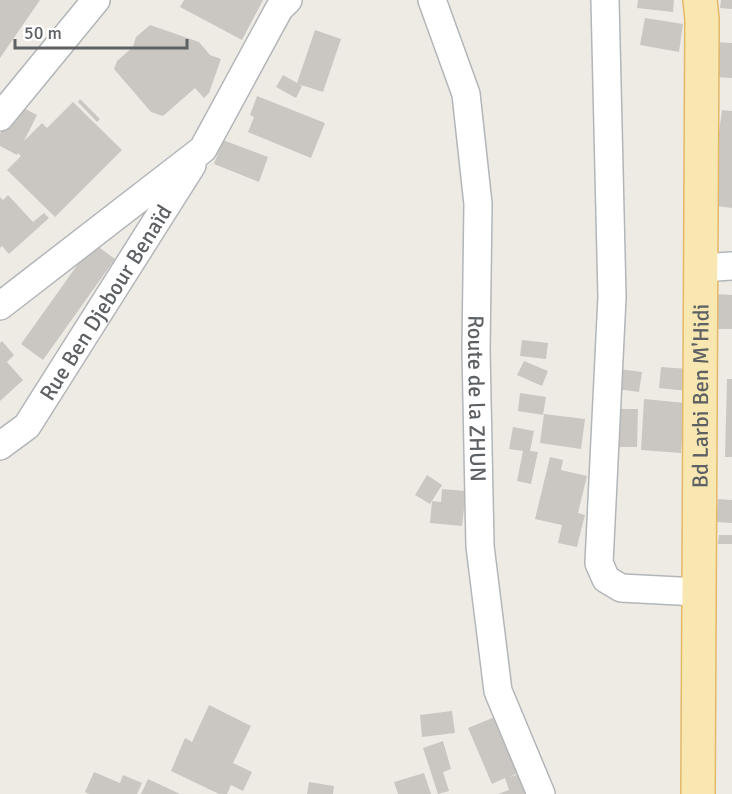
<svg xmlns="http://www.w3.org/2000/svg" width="732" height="794" font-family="Signika,sans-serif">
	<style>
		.building { fill: #cac6c2 }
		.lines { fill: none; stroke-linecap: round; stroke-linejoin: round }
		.minor-casing { stroke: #b2b6b9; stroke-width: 30 }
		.major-casing { stroke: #e5b867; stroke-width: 36 }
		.minor { stroke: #fff; stroke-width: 27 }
		.major { stroke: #f8e7b0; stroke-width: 33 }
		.labels { text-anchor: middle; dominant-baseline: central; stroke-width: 4.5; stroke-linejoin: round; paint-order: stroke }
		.street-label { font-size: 22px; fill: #5d6164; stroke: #fff }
	</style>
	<rect width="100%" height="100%" fill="#eeebe5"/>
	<!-- building -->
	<path class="building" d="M0 0H40L0 58Z
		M184 0H263L242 40 180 7Z
		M638 0H674L673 12 637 8Z
		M721 0H732V9L720 8Z
		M645 18 683 24 679 52 640 45Z
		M150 25 199 42 210 55 221 59 209 93 204 98 195 88 163 116 151 112 114 69 117 61 133 47 136 37Z
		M315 30 341 39 323 92 298 84 302 86 296 98 276 87 283 75 297 83Z
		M714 42 732 43V78L713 77Z
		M257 96 325 123 311 158 248 132 254 117 250 115Z
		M80 99 100 119 97 122 78 102Z
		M73 102 122 150 55 217 7 170 21 156 18 153 17 155 0 146V134L16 104 37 115 24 141 42 123 47 128Z
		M722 110 732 111V208L709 205Z
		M223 140 268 157 259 182 214 164Z
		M8 195 33 222 44 213 49 218 9 254 2 246 0 248V197L3 200Z
		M93 243 115 259 43 360 21 344Z
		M715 294 732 295V329H715Z
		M522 340 548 343 546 359 520 356Z
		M2 341 14 355 7 362 23 380 0 401V343Z
		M524 361 548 371 542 386 517 375Z
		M661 367 689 369 688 391 659 388Z
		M619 369 642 372 639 392 617 389Z
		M727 379H732V457H725Z
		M520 393 546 397 543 415 518 411Z
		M644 399 685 403 681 453 641 450Z
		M617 409H638L637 447H616Z
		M544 414 585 419 581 449 540 443Z
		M513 427 534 431 530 451 538 452 531 484 517 481 523 451 509 449Z
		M550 457 563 460 561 470 587 476 578 513 585 515 577 547 558 543 562 525 535 519Z
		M427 475 442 485 430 504 415 495Z
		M442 489 466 491 462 526 430 523 432 501 441 502Z
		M718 499 732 500V523L716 522Z
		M719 535H732V544H718Z
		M209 705 251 726 233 763 252 772 243 791 231 785 227 794H219L171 771 185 738 192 742Z
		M452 711 455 733 422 737 420 715Z
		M502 714 525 770 509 777 527 772 534 794H498L509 790 505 778 492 784 468 728Z
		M443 741 451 769 443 772 449 791 438 794 423 748Z
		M94 772 120 783 123 775 142 783 137 794H89L85 792Z
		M424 773 431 794H398L394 782Z
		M148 779 180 794H141Z
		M309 782 334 786 333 794H307Z"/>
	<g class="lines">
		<!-- minor casing -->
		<g class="minor-casing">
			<g id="minor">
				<path id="s1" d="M432 0 466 94 478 204 476 350 480 546 498 691 541 794"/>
				<path d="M605 0 612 297 599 563 606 579 621 588 698 592"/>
				<path d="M0 117 96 0"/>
				<path d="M701 268 732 266"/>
				<path d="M0 306 203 149 279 9 288 0"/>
				<path id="s2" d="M0 446 27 426 192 165"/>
			</g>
		</g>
		<!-- major casing -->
		<g class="major-casing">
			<g id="major">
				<path id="s3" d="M698 794 702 19 700 0"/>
			</g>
		</g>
		<!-- minor -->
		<use href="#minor" class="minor"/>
		<!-- major -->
		<use href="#major" class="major"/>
	</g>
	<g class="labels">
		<!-- street labels -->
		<g class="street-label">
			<text stroke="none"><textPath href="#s2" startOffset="180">Rue Ben Djebour Benaïd</textPath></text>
			<text stroke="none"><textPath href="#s3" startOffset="398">Bd Larbi Ben M'Hidi</textPath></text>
			<text stroke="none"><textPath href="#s1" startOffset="405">Route de la ZHUN</textPath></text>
		</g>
	</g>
	<!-- scale -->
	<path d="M15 39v9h172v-9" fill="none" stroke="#5d6164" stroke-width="3"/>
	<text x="24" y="39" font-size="18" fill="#5d6164" stroke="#ffffff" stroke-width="4.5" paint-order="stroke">50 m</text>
</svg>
